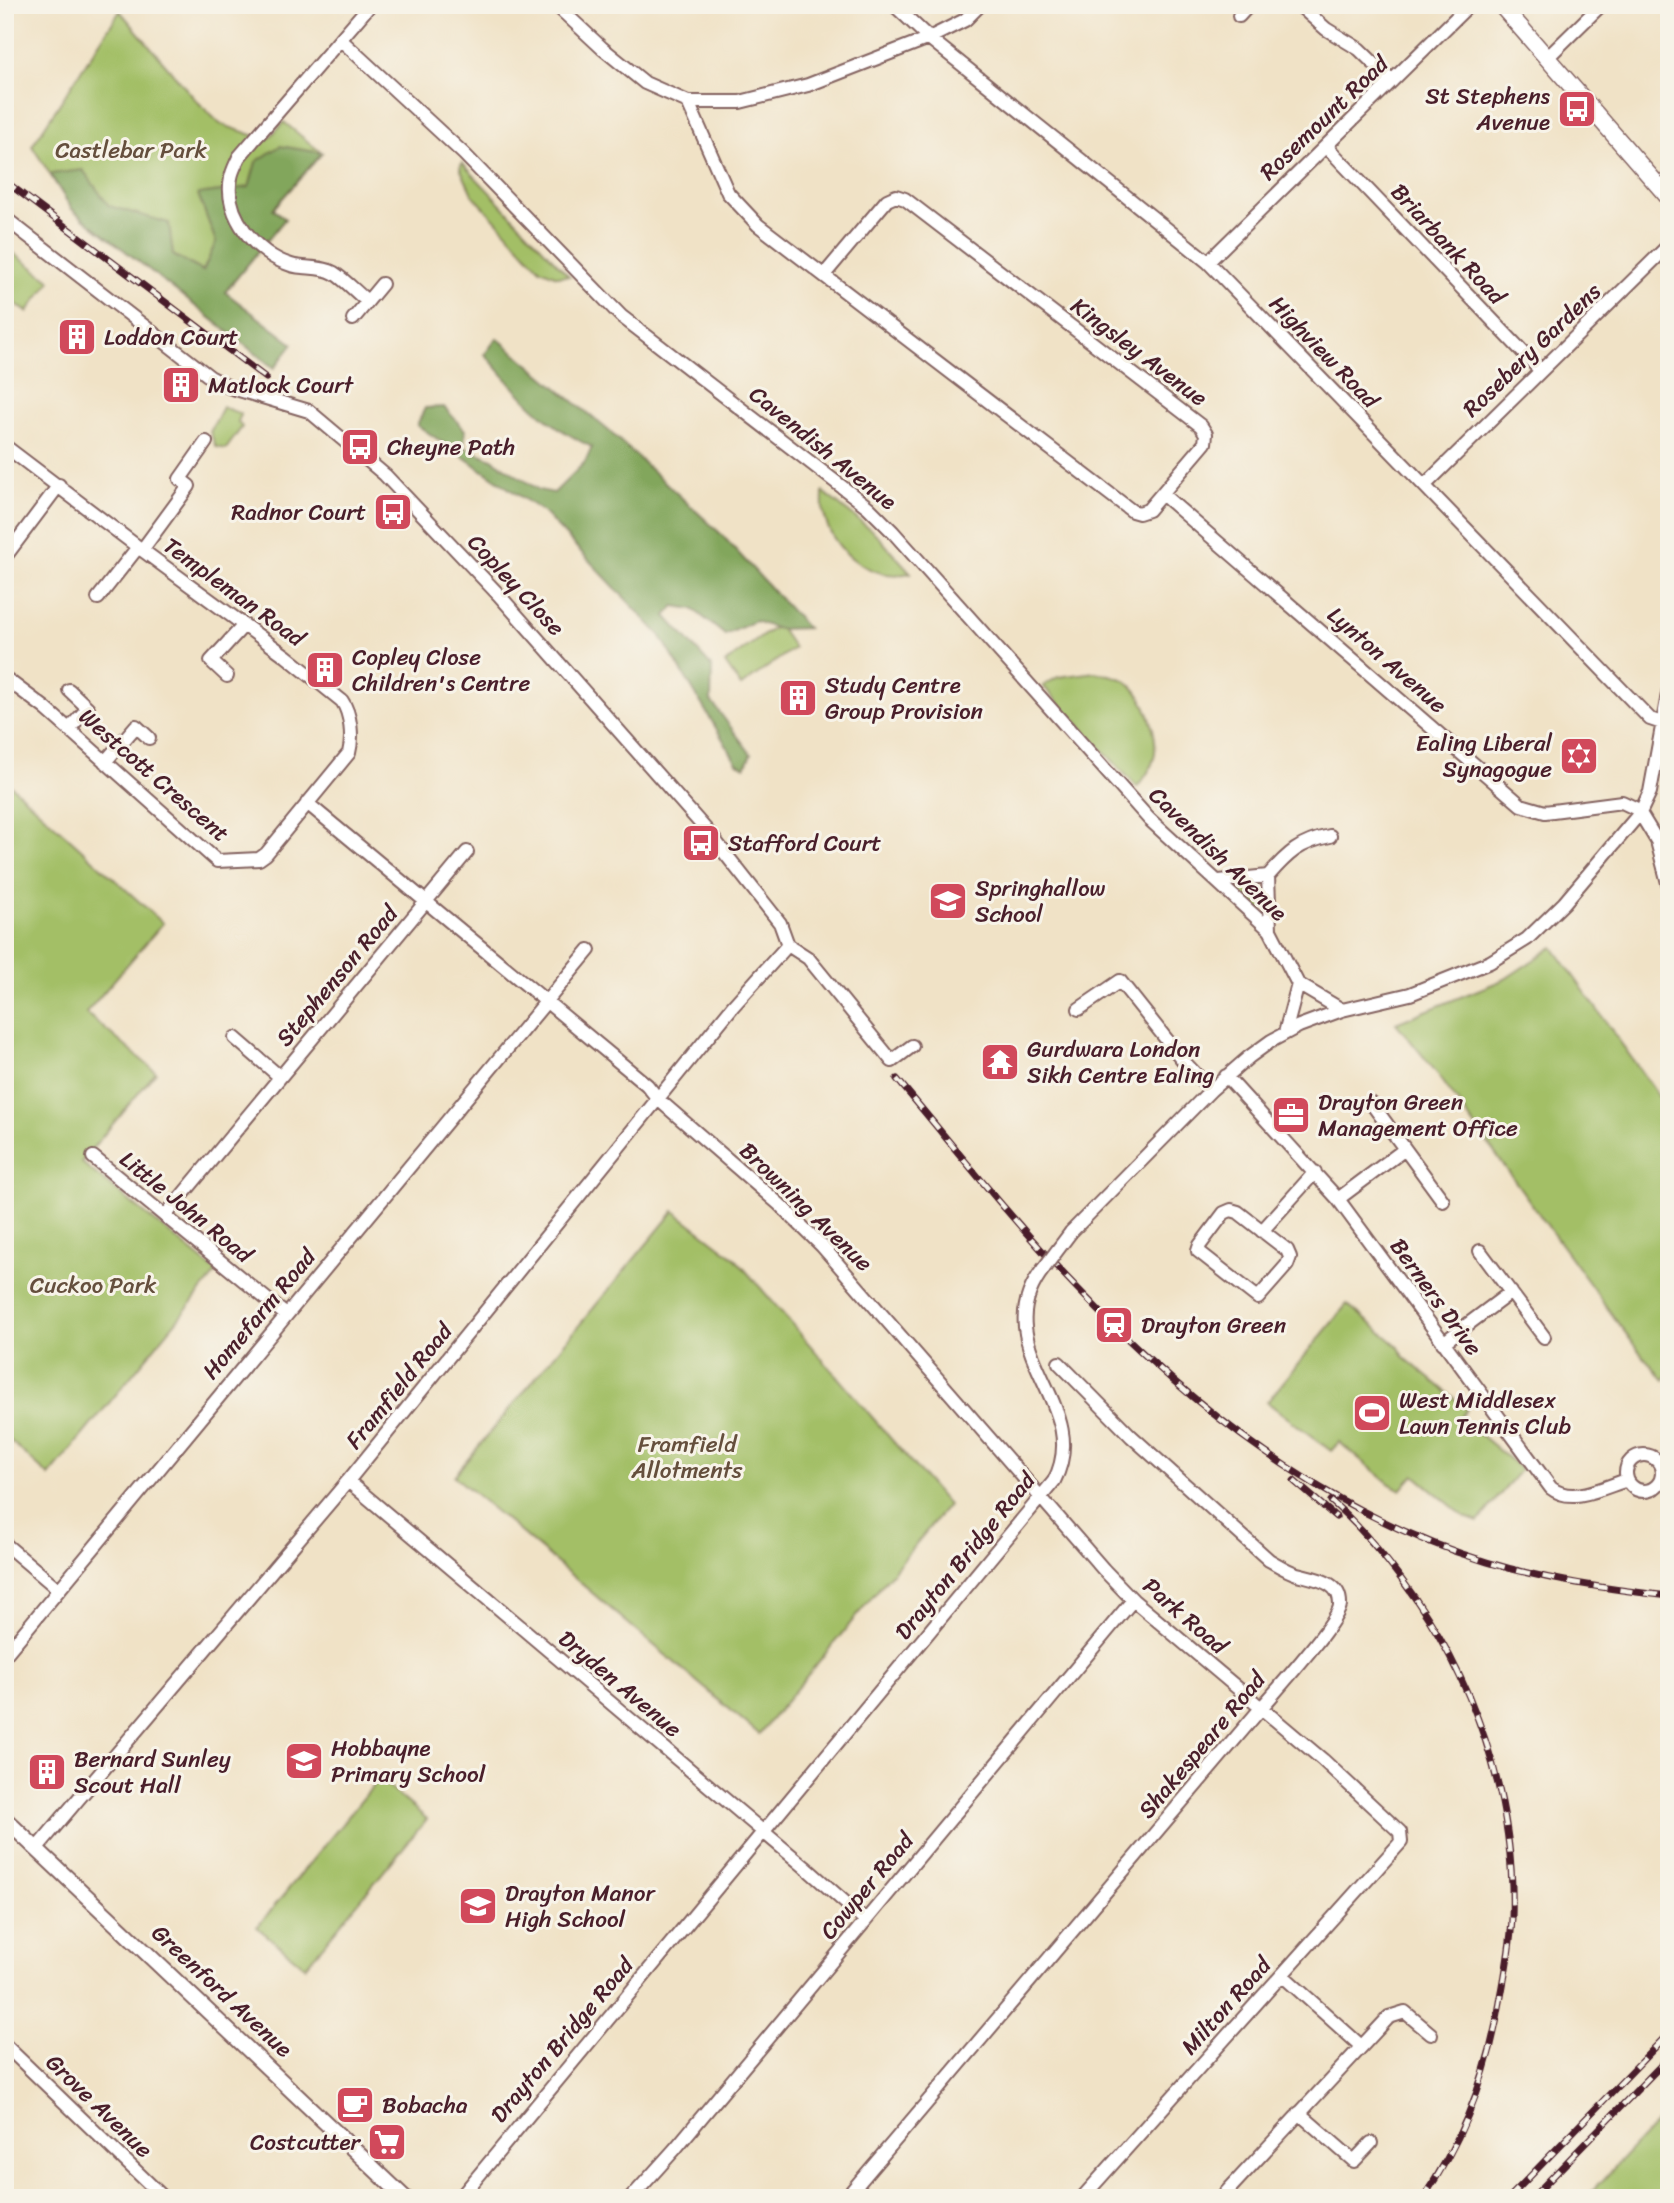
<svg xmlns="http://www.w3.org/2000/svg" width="1674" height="2203" font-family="Sriracha,sans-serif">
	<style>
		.green { fill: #a3bf66; stroke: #766f48; stroke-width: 2 }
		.forest { fill: #82a65b; stroke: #666243; stroke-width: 2 }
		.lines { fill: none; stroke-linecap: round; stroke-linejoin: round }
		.minor-casing { stroke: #846361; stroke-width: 16 }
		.tertiary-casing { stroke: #846361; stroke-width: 18 }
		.secondary-casing { stroke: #846361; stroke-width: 19 }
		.minor { stroke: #fff; stroke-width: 12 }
		.tertiary { stroke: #fff; stroke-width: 14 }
		.secondary { stroke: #fff; stroke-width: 16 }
		.rail-casing { stroke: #4a1f2b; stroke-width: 7 }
		.rail { stroke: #f7f3e8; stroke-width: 4.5; stroke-dasharray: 13; stroke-linecap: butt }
		.minor-bridge-casing { stroke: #846361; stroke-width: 16; stroke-linecap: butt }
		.minor-bridge { stroke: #fff; stroke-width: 12 }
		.labels { text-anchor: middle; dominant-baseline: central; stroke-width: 6; stroke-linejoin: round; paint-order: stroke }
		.poi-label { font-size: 23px; fill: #4a1f2b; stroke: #f7f3e8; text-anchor: start }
		.street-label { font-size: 23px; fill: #4a1f2b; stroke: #f7f3e8 }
		.park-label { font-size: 23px; fill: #654f3d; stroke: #f7f3e8 }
	</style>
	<rect width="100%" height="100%" fill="#f7f3e8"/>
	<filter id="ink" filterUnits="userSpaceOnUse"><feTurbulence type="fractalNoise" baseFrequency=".0143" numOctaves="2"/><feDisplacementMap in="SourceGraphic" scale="14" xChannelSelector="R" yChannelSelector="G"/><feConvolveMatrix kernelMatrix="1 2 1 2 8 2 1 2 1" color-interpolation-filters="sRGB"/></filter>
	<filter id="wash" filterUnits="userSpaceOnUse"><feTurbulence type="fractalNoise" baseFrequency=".00686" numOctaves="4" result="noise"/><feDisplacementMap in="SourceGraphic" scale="28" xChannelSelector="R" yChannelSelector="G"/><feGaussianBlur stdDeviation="1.57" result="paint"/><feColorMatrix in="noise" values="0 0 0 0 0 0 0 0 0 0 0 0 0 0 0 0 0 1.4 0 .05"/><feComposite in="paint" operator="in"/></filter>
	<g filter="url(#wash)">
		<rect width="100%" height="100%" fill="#f0e2c6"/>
		<!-- green -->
		<path class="green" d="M120 11 195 99 220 124 267 140 284 122 322 153 273 209 285 219 207 314 72 209 32 146Z
			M462 163 569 276H557L540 269 472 194 460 168Z
			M12 252 51 281 27 312 5 296V260Z
			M223 407 241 414 238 422 242 427 226 449 216 447 210 432Z
			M823 492 876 534 911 573C872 582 833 553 824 514 822 507 823 499 823 492Z
			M778 625 794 648 741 686 725 663Z
			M1095 672C1103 674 1114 675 1122 679 1144 689 1160 735 1154 758 1151 770 1145 778 1137 787L1043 686 1058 677Z
			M5 780 163 923 86 1013 156 1072 81 1162 217 1272 49 1476 5 1436Z
			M1248 882 1259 887 1268 905 1261 911 1237 890 1239 885Z
			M1553 947 1669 1111V1373L1664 1380 1637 1349 1433 1068 1396 1023 1505 979Z
			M674 1211 734 1257 948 1505 759 1734 454 1476Z
			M1347 1304 1398 1346 1405 1358 1467 1409 1460 1418 1521 1469 1478 1522 1465 1517 1414 1475 1401 1490 1390 1484 1339 1442 1331 1451 1267 1402Z
			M379 1779 427 1819 305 1967 257 1927Z
			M1669 2109V2198H1586Z"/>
		<!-- forest -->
		<path class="forest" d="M280 146 322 153 273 209 285 219 225 292 293 344 274 368 72 209 50 174 83 170 109 206 169 223 173 255 203 271 216 242 198 194 249 187 256 162Z
			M497 338 609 431 721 534 807 628 778 629 755 621 725 635 693 609 674 606 666 616 712 667 711 701 751 754 745 767 737 763 660 635 543 512 417 425 425 408 444 407 465 430 464 447 492 459 539 490 554 493 585 462 592 447C545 426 517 392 485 354Z"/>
	</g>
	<g filter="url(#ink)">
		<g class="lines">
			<!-- minor casing -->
			<g class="minor-casing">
				<path id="minor" d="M556 5 602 48 645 83 688 102H740L808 85 929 38 965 20 980 5
					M894 5 929 38 1208 262 1650 719 1662 723
					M1299 5 1326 29 1359 49 1392 81
					M1239 16 1249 5
					M341 40 464 154 621 316 868 507 893 532 1149 819 1270 930 1298 984 1285 1033
					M1548 57 1601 5
					M688 102 728 193 758 225 1132 511 1139 513 1148 510 1205 443 1206 434 1201 426 905 199 896 196 887 200 824 275
					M1326 146 1541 371
					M5 218 210 377 229 387 309 411 385 475 498 594 709 833 780 923 788 945 808 958 892 1061 912 1046
					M1208 262 1469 5
					M367 301C356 292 345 280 334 273 322 266 304 269 291 265 257 255 223 215 231 178 232 171 236 164 239 157L370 5
					M353 319 382 284
					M5 446 138 547 286 656 342 701C351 714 353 738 349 753L266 854 259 859 217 861 45 708 5 678
					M1425 485 1669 245
					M1162 494 1521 805 1545 812 1622 802 1641 811
					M142 550 189 486 180 479 206 442
					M5 557 59 485
					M98 598 138 547
					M227 676 211 661 244 625
					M69 690 88 708 69 729
					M105 762 136 726 149 738
					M307 803 647 1085 659 1100 779 1204 822 1246 1104 1570 1133 1600 1323 1760 1400 1832 1401 1842 1082 2198
					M1640 813 1657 841 1669 887
					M1268 876 1270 930
					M1219 881 1268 876C1288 853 1300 842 1330 836
					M1298 984 1342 1010
					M1079 1009 1120 981 1186 1064 1211 1090
					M235 1038 280 1077
					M1226 1076 1338 1199 1551 1488C1572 1505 1604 1487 1627 1480
					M1372 1104 1443 1201
					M93 1157 286 1315
					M1338 1199 1405 1149
					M1231 1210 1238 1212 1287 1250 1290 1257 1287 1265 1258 1298 1198 1251 1200 1245 1224 1213Z
					M165 1216 467 852
					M1262 1231 1315 1172
					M1071 1232 1211 1090 1249 1057 1271 1041 1299 1026 1342 1010 1410 994 1490 962 1527 939 1564 903 1640 813 1650 792 1669 689
					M1480 1251 1544 1337
					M1443 1343 1511 1292
					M1626 1473a18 18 0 1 1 36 0a18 18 0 1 1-36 0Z
					M348 1481 805 1867 865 1920
					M5 1544 58 1589
					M5 1655 589 950
					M36 1849 348 1481 733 1006 788 945
					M1282 1975 1361 2046
					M5 2045 164 2198
					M1299 2113 1354 2161 1371 2143
					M460 2198 1054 1481C1095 1403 981 1348 1044 1268
					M631 2198 675 2149 1133 1600
					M846 2198C983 2037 1120 1876 1257 1713 1271 1696 1339 1622 1340 1605 1341 1581 1315 1579 1297 1574 1287 1571 1278 1565 1269 1560L1131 1436 1059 1363
					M1221 2198 1389 2017 1405 2012 1431 2034"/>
			</g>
			<!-- tertiary casing -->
			<g class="tertiary-casing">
				<path id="tertiary" d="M5 1819 405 2198"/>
			</g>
			<!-- secondary casing -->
			<g class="secondary-casing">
				<path id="secondary" d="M1501 5 1669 198"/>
			</g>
			<!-- minor -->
			<use href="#minor" class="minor"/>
			<!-- tertiary -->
			<use href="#tertiary" class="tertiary"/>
			<!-- secondary -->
			<use href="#secondary" class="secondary"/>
			<!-- rail casing -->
			<g class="rail-casing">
				<path id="rail" d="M5 181 266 378
					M897 1079C956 1149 1013 1222 1077 1288 1191 1408 1326 1513 1487 1562 1546 1580 1607 1589 1669 1596
					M1294 1481 1336 1517
					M1331 1501C1358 1524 1381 1552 1402 1580 1473 1675 1516 1798 1512 1918 1511 1943 1505 1976 1500 2002 1488 2073 1464 2138 1423 2198
					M1509 2198 1669 2033
					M1532 2198 1669 2057"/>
			</g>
			<!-- rail -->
			<use href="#rail" class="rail"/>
			<!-- minor-bridge casing -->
			<g class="minor-bridge-casing">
				<path id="minor-bridge" d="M1044 1268 1071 1232"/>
			</g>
			<!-- minor-bridge -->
			<use href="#minor-bridge" class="minor-bridge"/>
		</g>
	</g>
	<!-- icons -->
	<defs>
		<g id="bus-square" transform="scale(2.0125)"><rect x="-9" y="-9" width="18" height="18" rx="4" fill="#d1495b" stroke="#f7f3e8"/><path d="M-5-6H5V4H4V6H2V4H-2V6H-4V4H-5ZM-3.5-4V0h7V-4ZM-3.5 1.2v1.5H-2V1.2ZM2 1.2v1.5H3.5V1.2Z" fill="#fff"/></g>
		<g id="building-square" transform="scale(2.0125)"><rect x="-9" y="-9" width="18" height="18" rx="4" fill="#d1495b" stroke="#f7f3e8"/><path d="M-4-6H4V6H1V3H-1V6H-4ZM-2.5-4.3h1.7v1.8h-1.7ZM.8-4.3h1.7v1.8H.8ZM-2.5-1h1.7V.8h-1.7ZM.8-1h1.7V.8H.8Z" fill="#fff"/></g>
		<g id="synagogue-square" transform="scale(2.0125)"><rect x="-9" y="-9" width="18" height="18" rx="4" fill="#d1495b" stroke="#f7f3e8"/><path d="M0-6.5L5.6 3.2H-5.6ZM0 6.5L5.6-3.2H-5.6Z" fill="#fff"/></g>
		<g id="school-square" transform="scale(2.0125)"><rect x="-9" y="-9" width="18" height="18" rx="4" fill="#d1495b" stroke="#f7f3e8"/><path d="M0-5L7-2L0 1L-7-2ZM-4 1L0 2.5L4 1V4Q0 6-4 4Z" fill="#fff"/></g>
		<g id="temple-square" transform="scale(2.0125)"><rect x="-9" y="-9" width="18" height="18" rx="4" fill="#d1495b" stroke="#f7f3e8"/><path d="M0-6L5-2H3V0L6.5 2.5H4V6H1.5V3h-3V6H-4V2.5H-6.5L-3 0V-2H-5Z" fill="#fff"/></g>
		<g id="office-square" transform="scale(2.0125)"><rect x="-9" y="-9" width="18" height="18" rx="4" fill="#d1495b" stroke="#f7f3e8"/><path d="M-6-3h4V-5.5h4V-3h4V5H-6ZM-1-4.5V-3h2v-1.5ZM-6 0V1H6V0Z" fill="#fff"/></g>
		<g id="station-square" transform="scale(2.0125)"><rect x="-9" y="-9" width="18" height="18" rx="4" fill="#d1495b" stroke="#f7f3e8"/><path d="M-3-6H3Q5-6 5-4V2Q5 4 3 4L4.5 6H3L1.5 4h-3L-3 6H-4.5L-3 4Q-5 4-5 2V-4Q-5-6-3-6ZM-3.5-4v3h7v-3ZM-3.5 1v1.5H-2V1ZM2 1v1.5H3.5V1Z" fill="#fff"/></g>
		<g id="stadium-square" transform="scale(2.0125)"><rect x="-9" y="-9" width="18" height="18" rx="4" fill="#d1495b" stroke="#f7f3e8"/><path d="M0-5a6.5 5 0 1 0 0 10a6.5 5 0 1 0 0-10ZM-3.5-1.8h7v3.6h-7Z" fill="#fff"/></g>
		<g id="cafe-square" transform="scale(2.0125)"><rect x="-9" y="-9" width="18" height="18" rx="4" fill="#d1495b" stroke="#f7f3e8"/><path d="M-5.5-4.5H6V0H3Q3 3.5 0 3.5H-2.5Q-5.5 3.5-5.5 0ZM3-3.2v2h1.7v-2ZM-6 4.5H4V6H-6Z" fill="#fff"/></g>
		<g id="supermarket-square" transform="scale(2.0125)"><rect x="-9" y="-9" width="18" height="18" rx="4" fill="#d1495b" stroke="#f7f3e8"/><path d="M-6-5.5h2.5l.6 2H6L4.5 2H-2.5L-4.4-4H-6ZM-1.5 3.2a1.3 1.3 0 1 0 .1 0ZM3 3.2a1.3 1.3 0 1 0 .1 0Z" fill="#fff"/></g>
	</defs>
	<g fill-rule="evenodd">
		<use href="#bus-square" x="1577" y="109"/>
		<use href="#building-square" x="77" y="337"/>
		<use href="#building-square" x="181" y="385"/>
		<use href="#bus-square" x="360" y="447"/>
		<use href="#bus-square" x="393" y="512"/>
		<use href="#building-square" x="325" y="670"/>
		<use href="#building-square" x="798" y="698"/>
		<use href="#synagogue-square" x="1579" y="756"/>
		<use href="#bus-square" x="701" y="843"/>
		<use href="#school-square" x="948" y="901"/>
		<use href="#temple-square" x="1000" y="1062"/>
		<use href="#office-square" x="1291" y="1115"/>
		<use href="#station-square" x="1114" y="1325"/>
		<use href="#stadium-square" x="1372" y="1413"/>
		<use href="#school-square" x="304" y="1761"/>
		<use href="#building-square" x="47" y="1772"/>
		<use href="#school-square" x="478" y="1906"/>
		<use href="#cafe-square" x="355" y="2105"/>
		<use href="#supermarket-square" x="387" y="2142"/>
	</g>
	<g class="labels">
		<!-- poi labels -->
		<g class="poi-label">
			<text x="1550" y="96" text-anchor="end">St Stephens<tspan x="1550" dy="26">Avenue</tspan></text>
			<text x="104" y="337">Loddon Court</text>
			<text x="208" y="385">Matlock Court</text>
			<text x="387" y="447">Cheyne Path</text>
			<text x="366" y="512" text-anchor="end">Radnor Court</text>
			<text x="352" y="657">Copley Close<tspan x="352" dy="26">Children's Centre</tspan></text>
			<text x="825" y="685">Study Centre<tspan x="825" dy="26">Group Provision</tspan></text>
			<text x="1552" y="743" text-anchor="end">Ealing Liberal<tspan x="1552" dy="26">Synagogue</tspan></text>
			<text x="728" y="843">Stafford Court</text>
			<text x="975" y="888">Springhallow<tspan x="975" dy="26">School</tspan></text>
			<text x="1027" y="1049">Gurdwara London<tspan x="1027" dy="26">Sikh Centre Ealing</tspan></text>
			<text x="1318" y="1102">Drayton Green<tspan x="1318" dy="26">Management Office</tspan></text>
			<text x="1141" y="1325">Drayton Green</text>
			<text x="1399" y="1400">West Middlesex<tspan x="1399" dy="26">Lawn Tennis Club</tspan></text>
			<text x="331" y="1748">Hobbayne<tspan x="331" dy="26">Primary School</tspan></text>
			<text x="74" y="1759">Bernard Sunley<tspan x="74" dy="26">Scout Hall</tspan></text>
			<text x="505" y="1893">Drayton Manor<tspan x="505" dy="26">High School</tspan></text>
			<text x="382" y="2105">Bobacha</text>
			<text x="360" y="2142" text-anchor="end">Costcutter</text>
		</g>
		<!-- street labels -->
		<g class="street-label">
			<text transform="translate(1324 118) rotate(-44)">Rosemount Road</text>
			<text transform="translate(1448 244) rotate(47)">Briarbank Road</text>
			<text transform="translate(1532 350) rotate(-44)">Rosebery Gardens</text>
			<text transform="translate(1139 352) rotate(37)">Kingsley Avenue</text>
			<text transform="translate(1324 352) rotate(46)">Highview Road</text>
			<text transform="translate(823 448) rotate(39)">Cavendish Avenue</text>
			<text transform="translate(516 585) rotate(47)">Copley Close</text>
			<text transform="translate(234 592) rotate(36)">Templeman Road</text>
			<text transform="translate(1387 660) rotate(41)">Lynton Avenue</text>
			<text transform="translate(154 775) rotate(41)">Westcott Crescent</text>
			<text transform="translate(1218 854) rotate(44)">Cavendish Avenue</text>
			<text transform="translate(337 976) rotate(-50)">Stephenson Road</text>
			<text transform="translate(186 1207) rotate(39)">Little John Road</text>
			<text transform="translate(806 1207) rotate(44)">Browning Avenue</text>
			<text transform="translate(1436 1297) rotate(54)">Berners Drive</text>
			<text transform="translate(259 1314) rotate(-50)">Homefarm Road</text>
			<text transform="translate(399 1386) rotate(-51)">Framfield Road</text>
			<text transform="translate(965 1556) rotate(-51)">Drayton Bridge Road</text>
			<text transform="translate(1185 1616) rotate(41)">Park Road</text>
			<text transform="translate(620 1684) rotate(40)">Dryden Avenue</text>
			<text transform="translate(1202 1745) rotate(-50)">Shakespeare Road</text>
			<text transform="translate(867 1886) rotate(-50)">Cowper Road</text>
			<text transform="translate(222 1991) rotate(43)">Greenford Avenue</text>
			<text transform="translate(1226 2006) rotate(-48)">Milton Road</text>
			<text transform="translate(562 2040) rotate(-50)">Drayton Bridge Road</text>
			<text transform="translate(99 2106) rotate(44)">Grove Avenue</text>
		</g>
		<!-- park labels -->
		<g class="park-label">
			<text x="131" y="150">Castlebar Park</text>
			<text x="93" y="1285">Cuckoo Park</text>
			<text x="687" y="1444">Framfield<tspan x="687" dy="26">Allotments</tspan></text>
		</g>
	</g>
	<!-- margin -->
	<rect width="1674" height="2203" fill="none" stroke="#f7f3e8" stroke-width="28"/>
</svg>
